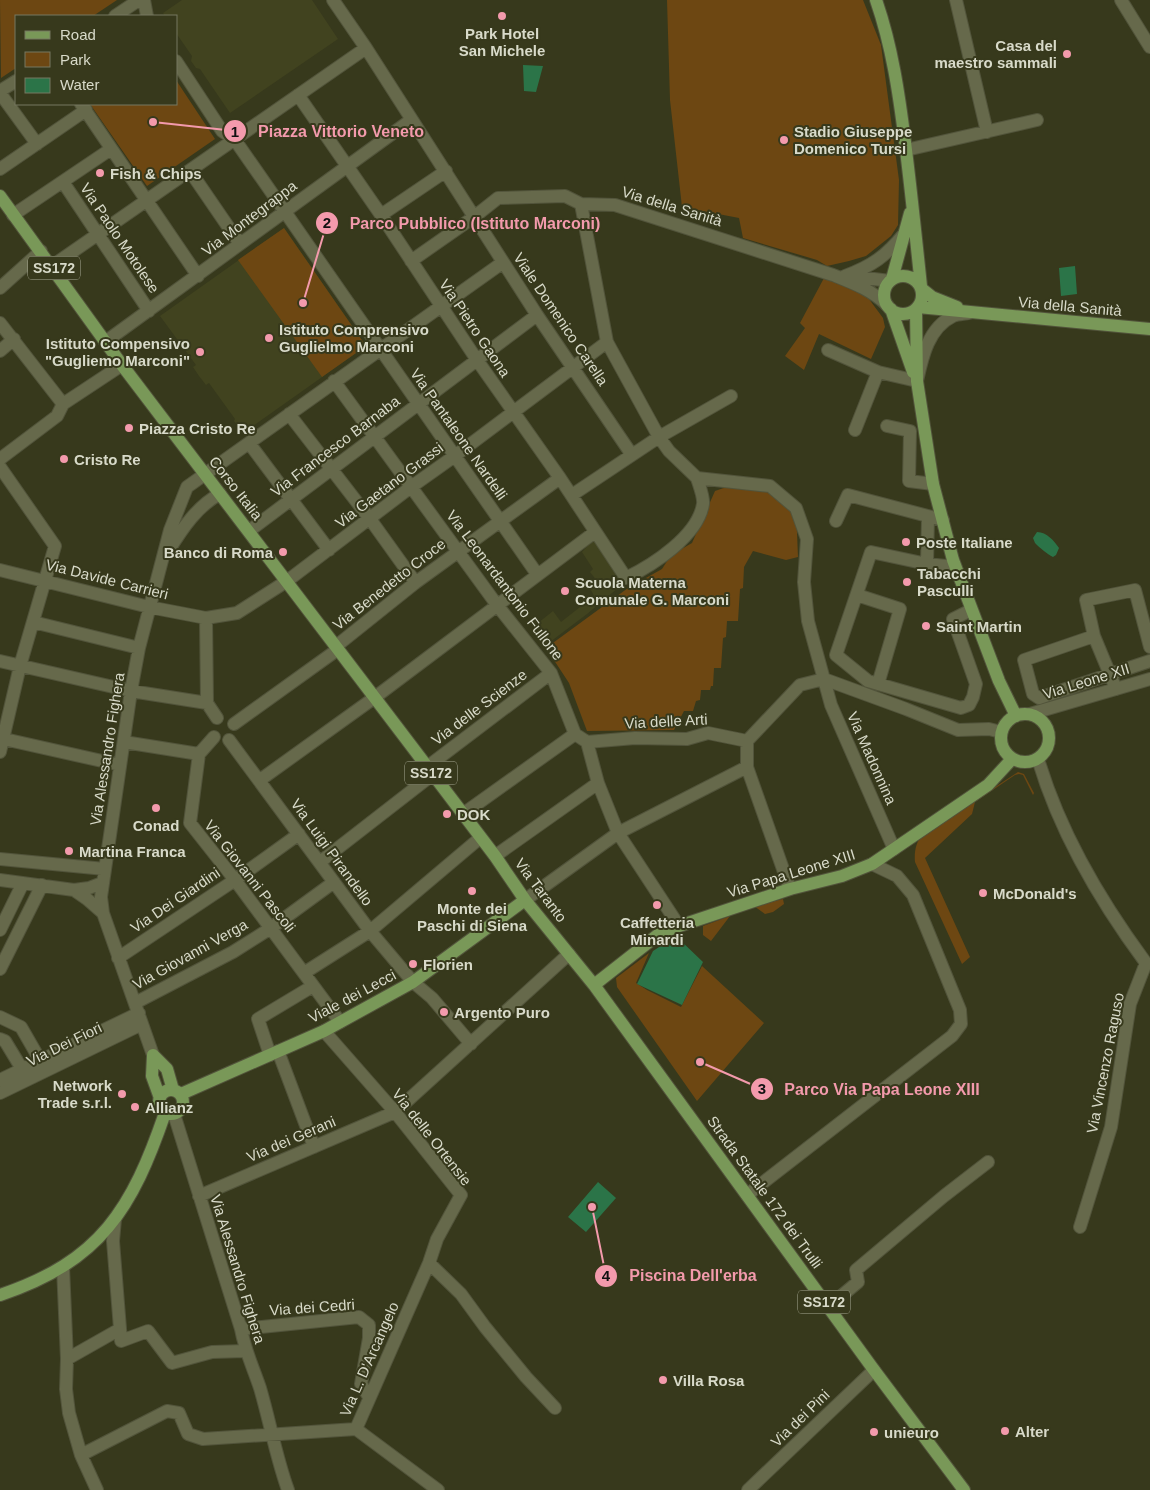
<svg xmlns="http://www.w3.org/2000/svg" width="1150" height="1490" font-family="Arial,sans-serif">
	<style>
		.built { fill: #41431f }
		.green { fill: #6d4712 }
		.water { fill: #2b7448 }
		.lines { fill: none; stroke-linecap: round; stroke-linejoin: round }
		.minor-casing { stroke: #52543b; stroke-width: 14 }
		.major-casing { stroke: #52543b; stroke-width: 14 }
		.minor { stroke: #66694b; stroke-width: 12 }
		.major { stroke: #799858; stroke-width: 12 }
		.poi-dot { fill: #f39aac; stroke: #37391c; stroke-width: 2 }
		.labels { text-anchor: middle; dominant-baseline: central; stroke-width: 4; stroke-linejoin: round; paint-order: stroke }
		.shield { fill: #37391c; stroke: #a8aa95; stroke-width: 1 }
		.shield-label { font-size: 14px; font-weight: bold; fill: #d8dac9 }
		.poi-label { font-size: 15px; font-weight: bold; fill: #d8dac9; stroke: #37391c; text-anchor: start }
		.street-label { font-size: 15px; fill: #d8dac9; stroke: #37391c }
		.leader { fill: none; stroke: #f39aac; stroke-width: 2 }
		.callout-dot { fill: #f39aac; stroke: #37391c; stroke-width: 2 }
		.mark-label { font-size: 15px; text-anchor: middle; font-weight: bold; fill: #111 }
		.callout-label { font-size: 16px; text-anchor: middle; font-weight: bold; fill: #f39aac; stroke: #37391c; stroke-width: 4; stroke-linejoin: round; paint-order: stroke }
	</style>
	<rect width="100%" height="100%" fill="#37391c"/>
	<!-- built -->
	<path class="built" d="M182 0H312L338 39 230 113 200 69 196 68 191 61 192 56 176 33V16H165L163 13Z
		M284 228 366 346 243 433 234 421 235 419 209 383 206 385 199 376 193 367 196 365 160 316Z
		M594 539 624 583 587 614 546 645 542 636 533 627 553 611 561 622 594 596 590 588 597 581 590 572 593 569 582 552Z"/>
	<!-- green -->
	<path class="green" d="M0 0H117L93 16H16V68L1 78Z
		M667 0H863L881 45 899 180 898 225 891 236 866 256 849 261 827 266 817 260 743 238 739 218 682 207 670 100Z
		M176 80 215 139 147 186 90 104H176Z
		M284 228 366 346 322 377 238 260Z
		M824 278 866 295 883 318 885 327 871 359 819 334 804 370 785 356 805 328 800 323Z
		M738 483 770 486 796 508 798 557 786 560 753 551 744 567 743 588 740 589 738 621H727L726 637 723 638 721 668H714L713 686H711L710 690H701L700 700 696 701 693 711H684L674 730 587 731 569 683 546 648 628 588 662 569 671 555 692 543 715 491Z
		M1018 772 1024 774 1034 793 1033 795 1023 775 1019 774 1015 775 975 802 972 814 925 858 970 957 962 964 915 862C914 852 916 842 922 835Z
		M783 899 784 904 773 912 765 914 754 906Z
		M730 916 711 941 703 935V926Z
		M649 953 636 983 647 990 681 1007 702 966 764 1023 697 1101 617 987 616 978Z"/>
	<!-- water -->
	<path class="water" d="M523 65 543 66 536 92 524 91Z
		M1075 266 1077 294 1061 296 1059 268Z
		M1037 532C1047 532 1054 541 1059 548L1056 555 1053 557C1047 554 1040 548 1035 543L1033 538Z
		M673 938 679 939 703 962 682 1005 637 984 653 951Z
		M598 1182 616 1198 586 1232 568 1217Z"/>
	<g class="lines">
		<!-- minor casing -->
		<g class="minor-casing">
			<path id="minor" d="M144 0 147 16
				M333 0 366 48 537 315 632 455
				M956 0 987 132
				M1121 0 1150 47
				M115 16 139 0
				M176 61 222 131 235 140 537 574
				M0 91 16 81
				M0 93 37 144
				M298 95 381 215 477 360 560 478 626 578C653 565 698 536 703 504 704 497 699 485 697 478
				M81 104 198 276
				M906 150 1037 120
				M0 169 86 110
				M190 171 240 244
				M63 182 149 311
				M581 204 607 342 659 437 669 451 697 478 770 486 796 508 807 539 804 582 808 621 831 705 894 849
				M13 215 111 149
				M381 215 446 171
				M411 261 474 217 498 198 565 196 581 204 615 205 833 275C853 283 872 290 888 306
				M52 266 366 48
				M845 276C872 266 886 256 904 234
				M850 276 890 281
				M0 288 41 251
				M0 323 63 404
				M105 342 411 120
				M828 350 878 372
				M0 351 14 339
				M334 381 497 605 551 673 575 734 587 742 598 783 618 833 679 926
				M289 414 370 519 413 579
				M887 426 910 431 909 481 933 484
				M855 430 878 372 917 381C922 358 928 328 953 316 957 314 964 314 969 313
				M249 443 329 550
				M0 459 57 416 63 404 122 365
				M0 467 55 546 20 666 0 752
				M572 495 659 437 731 396
				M836 521 848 495 943 520
				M249 531 537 315
				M169 550C182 529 198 505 220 494
				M927 564 928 517
				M955 567 927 564 871 552 836 655 868 681 961 708 969 705 973 697 976 684 953 619 971 610
				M0 570 149 607 206 618 237 613 287 581 411 487 456 455 607 342
				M857 595 900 609 878 684
				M206 618 207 703
				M33 622 139 648
				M1094 636 1086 600 1135 590 1150 647
				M335 647 415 583 560 478
				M0 661 131 691 207 703 217 718
				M824 679 906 709 958 730 989 729 1001 732
				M1116 689 1094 636 1024 660 1033 694 1039 698 1150 661
				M1030 714 1150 679
				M234 724 337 650
				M214 737 199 754 190 823 235 880 340 1022
				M0 738 120 765
				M229 740 370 931 413 982 432 998 471 1044
				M124 742 199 754
				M587 742 635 738 687 739 708 733 747 741
				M1038 759C1060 833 1100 901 1146 963
				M427 767 551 673
				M260 780 374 698 595 532
				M463 814 575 734
				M495 856 598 783
				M0 859 105 869
				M320 862 432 775
				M0 880 74 890 89 888 102 883
				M790 889 747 767V741L800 685 824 679
				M74 890 87 899 103 913
				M525 900 618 833 747 767
				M0 930 23 883
				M118 958 235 880 299 834
				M0 969 42 885
				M304 973 370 931 480 838
				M135 1003 233 952 271 928 334 882
				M0 1017 21 1027 40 1060
				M324 1031 395 1112 461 1195 437 1239 429 1263 356 1429
				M0 1039 5 1041 22 1069
				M278 1051 314 1147
				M153 1055 103 913 101 897 131 691 139 648 170 530 187 487 502 263
				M270 1055 258 1019 313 986
				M0 1080 139 1013
				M0 1093 142 1024
				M174 1114 241 1329C245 1351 253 1367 260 1388 270 1422 276 1457 288 1490
				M747 1195 952 1036 961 1024 960 1010 913 895 897 876 872 864
				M199 1196 395 1112 569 954
				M115 1219 113 1241 121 1341 148 1331 172 1363 212 1352 245 1351
				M1080 1227 1111 1127 1130 1004 1146 963
				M429 1263 461 1294 485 1327 526 1377 555 1408
				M63 1267 67 1359 66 1389 69 1413 81 1455 167 1411 179 1413 188 1434 203 1439 356 1429
				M828 1307 858 1282 856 1270 944 1196 988 1162
				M241 1329 359 1317 369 1325V1338L361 1384 369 1397
				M67 1359 120 1329
				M356 1429 438 1490
				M81 1455 97 1490
				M748 1490 874 1370"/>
		</g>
		<!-- major casing -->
		<g class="major-casing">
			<path id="major" d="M876 0C892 46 899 94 905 142 911 190 916 238 921 286
				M0 196 122 365 495 856 525 900 594 985 874 1370 964 1490
				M884 295a19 19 0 1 1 38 0a19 19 0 1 1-38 0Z
				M892 279 910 213
				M922 289 932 297 957 307
				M918 307 1150 329
				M891 309 913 372
				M916 310 917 381 933 484 953 560 999 681 1016 716
				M1001 738a24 24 0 1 1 48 0a24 24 0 1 1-48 0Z
				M594 985 659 934 679 926 790 889 842 876 872 864 988 785 1012 759
				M153 1055 152 1076 160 1098
				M153 1055 167 1069 173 1090
				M159 1102a12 12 0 1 1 24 0a12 12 0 1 1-24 0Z
				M181 1094 324 1031 413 982 525 900
				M0 1295C101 1261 132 1209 165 1113"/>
		</g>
		<!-- minor -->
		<use href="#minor" class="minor"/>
		<!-- major -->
		<use href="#major" class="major"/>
	</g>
	<!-- markers -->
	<g class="poi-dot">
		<circle cx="502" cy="16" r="5"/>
		<circle cx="1067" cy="54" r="5"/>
		<circle cx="784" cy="140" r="5"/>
		<circle cx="100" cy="173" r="5"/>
		<circle cx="269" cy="338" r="5"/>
		<circle cx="200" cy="352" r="5"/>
		<circle cx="129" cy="428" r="5"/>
		<circle cx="64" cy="459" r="5"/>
		<circle cx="906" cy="542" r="5"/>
		<circle cx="283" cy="552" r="5"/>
		<circle cx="907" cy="582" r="5"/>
		<circle cx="565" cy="591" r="5"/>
		<circle cx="926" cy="626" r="5"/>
		<circle cx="156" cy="808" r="5"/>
		<circle cx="447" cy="814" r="5"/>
		<circle cx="69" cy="851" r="5"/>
		<circle cx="472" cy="891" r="5"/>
		<circle cx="983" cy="893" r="5"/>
		<circle cx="657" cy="905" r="5"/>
		<circle cx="413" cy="964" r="5"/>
		<circle cx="444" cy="1012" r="5"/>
		<circle cx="122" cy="1094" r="5"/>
		<circle cx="135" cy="1107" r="5"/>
		<circle cx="663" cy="1380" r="5"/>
		<circle cx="1005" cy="1431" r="5"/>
		<circle cx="874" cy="1432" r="5"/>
	</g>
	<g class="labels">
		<!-- shield labels -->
		<g class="shield">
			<rect x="28" y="256.5" width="52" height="23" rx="4"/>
			<rect x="405" y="761.5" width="52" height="23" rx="4"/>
			<rect x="798" y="1290.5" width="52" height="23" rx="4"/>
		</g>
		<g class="shield-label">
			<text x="54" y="268">SS172</text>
			<text x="431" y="773">SS172</text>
			<text x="824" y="1302">SS172</text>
		</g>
		<!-- poi labels -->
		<g class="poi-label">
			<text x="502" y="33" text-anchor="middle">Park Hotel<tspan x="502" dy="17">San Michele</tspan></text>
			<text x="1057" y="45" text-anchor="end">Casa del<tspan x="1057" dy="17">maestro sammali</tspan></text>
			<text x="794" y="131">Stadio Giuseppe<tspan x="794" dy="17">Domenico Tursi</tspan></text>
			<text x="110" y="173">Fish &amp; Chips</text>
			<text x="279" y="329">Istituto Comprensivo<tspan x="279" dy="17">Guglielmo Marconi</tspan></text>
			<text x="190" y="343" text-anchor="end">Istituto Compensivo<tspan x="190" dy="17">"Gugliemo Marconi"</tspan></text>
			<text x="139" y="428">Piazza Cristo Re</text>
			<text x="74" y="459">Cristo Re</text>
			<text x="916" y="542">Poste Italiane</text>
			<text x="273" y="552" text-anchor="end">Banco di Roma</text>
			<text x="917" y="573">Tabacchi<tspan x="917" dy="17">Pasculli</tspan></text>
			<text x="575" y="582">Scuola Materna<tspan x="575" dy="17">Comunale G. Marconi</tspan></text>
			<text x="936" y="626">Saint Martin</text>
			<text x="457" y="814">DOK</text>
			<text x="156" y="825" text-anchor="middle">Conad</text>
			<text x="79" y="851">Martina Franca</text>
			<text x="993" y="893">McDonald's</text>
			<text x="472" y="908" text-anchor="middle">Monte dei<tspan x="472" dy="17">Paschi di Siena</tspan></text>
			<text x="657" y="922" text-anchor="middle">Caffetteria<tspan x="657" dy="17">Minardi</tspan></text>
			<text x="423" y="964">Florien</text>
			<text x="454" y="1012">Argento Puro</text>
			<text x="112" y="1085" text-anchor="end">Network<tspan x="112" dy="17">Trade s.r.l.</tspan></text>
			<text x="145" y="1107">Allianz</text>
			<text x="673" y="1380">Villa Rosa</text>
			<text x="1015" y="1431">Alter</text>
			<text x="884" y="1432">unieuro</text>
		</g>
		<!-- street labels -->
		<g class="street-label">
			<text transform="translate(672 206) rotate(17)">Via della Sanità</text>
			<text transform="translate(249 218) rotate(-37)">Via Montegrappa</text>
			<text transform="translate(120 238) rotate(56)">Via Paolo Motolese</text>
			<text transform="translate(1070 306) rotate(5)">Via della Sanità</text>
			<text transform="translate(561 319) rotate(56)">Viale Domenico Carella</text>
			<text transform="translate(475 328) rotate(56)">Via Pietro Gaona</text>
			<text transform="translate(459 434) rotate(55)">Via Pantaleone Nardelli</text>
			<text transform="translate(335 446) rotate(-37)">Via Francesco Barnaba</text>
			<text transform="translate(389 485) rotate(-37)">Via Gaetano Grassi</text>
			<text transform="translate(236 488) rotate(52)">Corso Italia</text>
			<text transform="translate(107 579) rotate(14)">Via Davide Carrieri</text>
			<text transform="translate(389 584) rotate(-38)">Via Benedetto Croce</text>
			<text transform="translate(505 585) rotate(53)">Via Leonardantonio Fullone</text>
			<text transform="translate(1086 681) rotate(-17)">Via Leone XII</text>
			<text transform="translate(479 707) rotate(-37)">Via delle Scienze</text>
			<text transform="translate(666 721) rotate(-3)">Via delle Arti</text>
			<text transform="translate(107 749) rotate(-81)">Via Alessandro Fighera</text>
			<text transform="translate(872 758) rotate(66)">Via Madonnina</text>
			<text transform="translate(332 852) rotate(54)">Via Luigi Pirandello</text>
			<text transform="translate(791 873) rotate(-17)">Via Papa Leone XIII</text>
			<text transform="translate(250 876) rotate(52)">Via Giovanni Pascoli</text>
			<text transform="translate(541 890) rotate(53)">Via Taranto</text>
			<text transform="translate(175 900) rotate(-34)">Via Dei Giardini</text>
			<text transform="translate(190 954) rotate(-29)">Via Giovanni Verga</text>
			<text transform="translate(352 996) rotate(-28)">Viale dei Lecci</text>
			<text transform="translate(64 1044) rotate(-26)">Via Dei Fiori</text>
			<text transform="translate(1105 1063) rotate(-79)">Via Vincenzo Raguso</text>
			<text transform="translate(432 1137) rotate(52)">Via delle Ortensie</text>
			<text transform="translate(291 1139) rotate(-23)">Via dei Gerani</text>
			<text transform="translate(765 1192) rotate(54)">Strada Statale 172 dei Trulli</text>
			<text transform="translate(238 1269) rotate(73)">Via Alessandro Fighera</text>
			<text transform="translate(312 1307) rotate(-4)">Via dei Cedri</text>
			<text transform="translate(369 1359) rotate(-66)">Via L. D'Arcangelo</text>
			<text transform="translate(800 1418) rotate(-44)">Via dei Pini</text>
		</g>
	</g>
	<!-- callouts -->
	<path class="leader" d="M153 122L235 131M303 303L327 223M700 1062L762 1089M592 1207L606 1276"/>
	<g class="callout-dot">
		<circle cx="153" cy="122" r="5"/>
		<circle cx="303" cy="303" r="5"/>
		<circle cx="700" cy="1062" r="5"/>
		<circle cx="592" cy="1207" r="5"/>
		<circle cx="235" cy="131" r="12"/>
		<circle cx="327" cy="223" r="12"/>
		<circle cx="762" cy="1089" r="12"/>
		<circle cx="606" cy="1276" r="12"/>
	</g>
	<g class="mark-label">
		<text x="235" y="137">1</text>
		<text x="327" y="228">2</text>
		<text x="762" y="1094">3</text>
		<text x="606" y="1281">4</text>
	</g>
	<g class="callout-label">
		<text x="341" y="137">Piazza Vittorio Veneto</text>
		<text x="475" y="229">Parco Pubblico (Istituto Marconi)</text>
		<text x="882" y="1095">Parco Via Papa Leone XIII</text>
		<text x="693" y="1281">Piscina Dell'erba</text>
	</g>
	<!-- legend -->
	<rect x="15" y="15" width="162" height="90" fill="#37391c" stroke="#777961"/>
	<rect x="25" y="31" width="25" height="8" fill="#799858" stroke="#777961"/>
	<text x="60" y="40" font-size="15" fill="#d8dac9">Road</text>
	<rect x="25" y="52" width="25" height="15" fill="#6d4712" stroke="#777961"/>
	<text x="60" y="65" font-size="15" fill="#d8dac9">Park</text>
	<rect x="25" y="78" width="25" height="15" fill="#2b7448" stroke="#777961"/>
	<text x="60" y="90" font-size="15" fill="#d8dac9">Water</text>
</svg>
